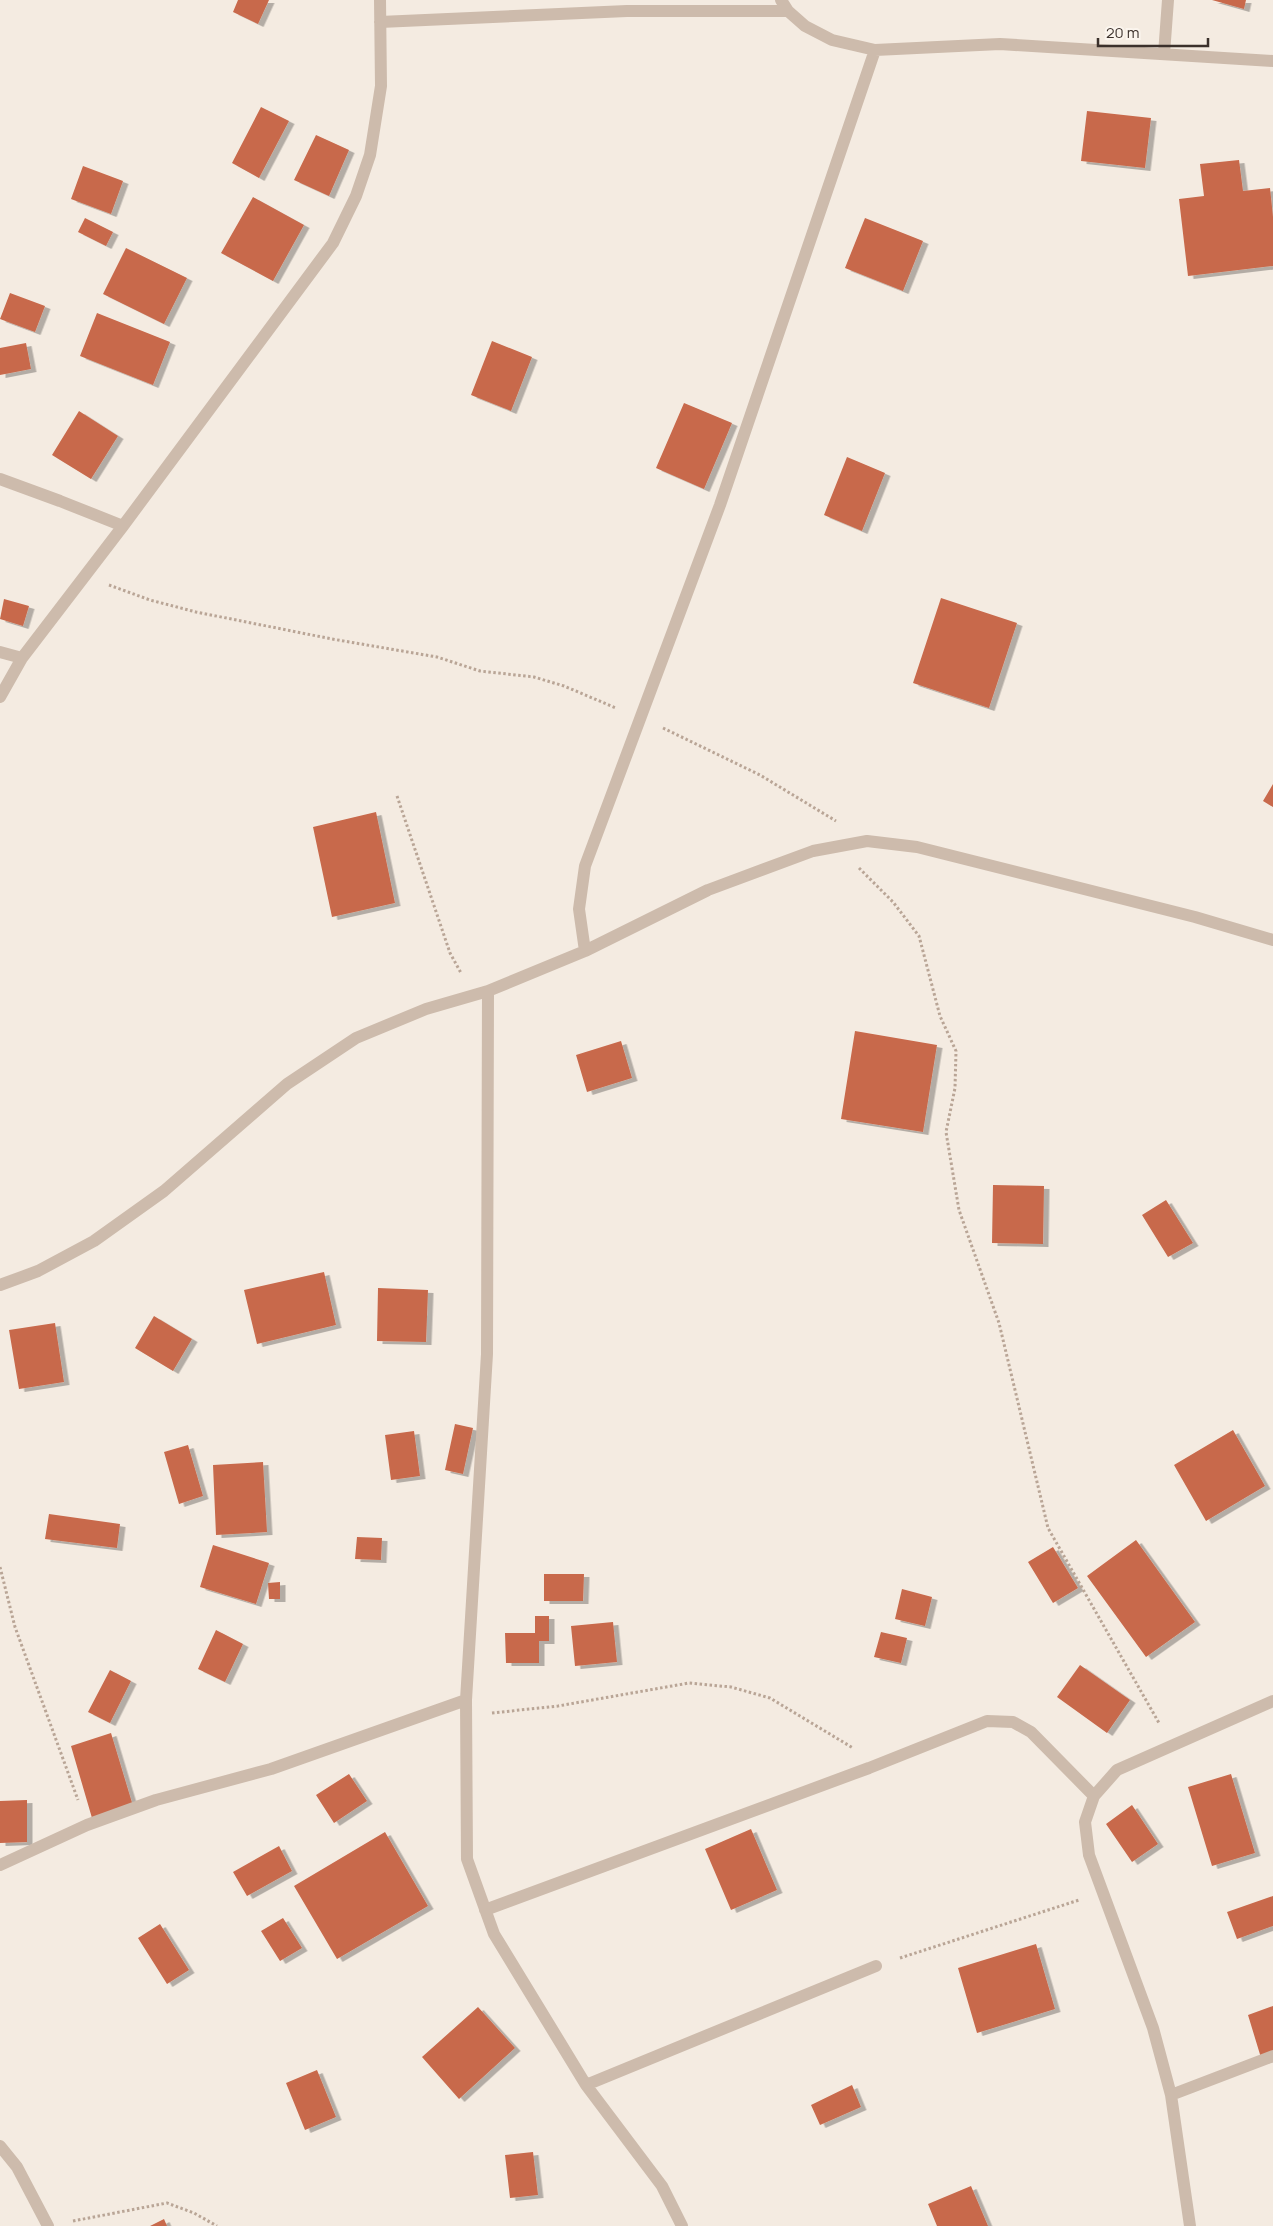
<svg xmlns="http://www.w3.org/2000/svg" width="1273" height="2226" font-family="Manrope,sans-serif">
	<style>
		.building { fill: #c8694b; filter: url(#shadow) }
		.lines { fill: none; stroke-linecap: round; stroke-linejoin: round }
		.path { stroke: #b9a596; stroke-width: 3; stroke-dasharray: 2.5 2.5; stroke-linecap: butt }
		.street { stroke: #cdbbac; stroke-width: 12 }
	</style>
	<defs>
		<filter id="shadow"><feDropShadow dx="5.5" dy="3" stdDeviation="0" flood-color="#0004"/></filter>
	</defs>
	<rect width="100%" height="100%" fill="#f4ebe1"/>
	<!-- building -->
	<path class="building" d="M238 0H269L258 24 233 12Z
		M1212 0H1246L1244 9Z
		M261 107 289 121 259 178 232 163Z
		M1087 111 1151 118 1145 168 1081 161Z
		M316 135 349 150 329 196 294 180Z
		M1239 160 1243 191 1270 188 1273 217V266L1188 276 1179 199 1204 196 1200 164Z
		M83 166 123 181 111 214 71 199Z
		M253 197 304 225 273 281 221 253Z
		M85 218 113 232 106 246 78 232Z
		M865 218 923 241 903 291 845 268Z
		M126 248 187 278 164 324 103 294Z
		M10 293 45 306 35 332 0 319Z
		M97 313 170 342 153 385 80 356Z
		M492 341 532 357 511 411 471 395Z
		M26 343 31 369 0 375V348Z
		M684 403 732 423 704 489 656 468Z
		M79 411 118 436 91 479 52 455Z
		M847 457 885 473 862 531 824 515Z
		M941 598 1017 623 989 708 913 683Z
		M4 599 29 606 23 626 0 619Z
		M1273 784V807L1263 801Z
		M376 812 395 903 332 917 313 827Z
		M855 1031 937 1045 923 1132 841 1119Z
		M621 1041 632 1078 587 1092 576 1055Z
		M993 1185 1044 1186 1043 1244 992 1243Z
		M1166 1200 1193 1243 1168 1257 1142 1215Z
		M324 1272 336 1325 257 1344 244 1290Z
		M378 1288 428 1290 426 1342 377 1341Z
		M154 1316 192 1339 173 1371 135 1348Z
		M55 1323 64 1382 19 1389 9 1330Z
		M455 1424 473 1428 463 1474 445 1470Z
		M1233 1430 1265 1486 1206 1521 1174 1465Z
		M414 1431 420 1476 391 1480 385 1435Z
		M188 1445 203 1496 179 1504 164 1452Z
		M263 1462 267 1532 216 1535 213 1465Z
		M49 1514 120 1524 117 1548 45 1539Z
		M357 1537 382 1538 381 1560 355 1559Z
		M1136 1540 1195 1622 1146 1657 1087 1576Z
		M213 1545 269 1563 256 1604 200 1587Z
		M1053 1547 1078 1588 1053 1603 1028 1562Z
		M544 1574H584L583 1601H544Z
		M280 1582V1599H269L268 1583Z
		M902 1589 932 1597 925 1626 895 1619Z
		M535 1616H549V1641H539V1663H506L505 1633H535Z
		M613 1622 617 1662 575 1666 571 1626Z
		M216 1630 243 1644 225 1682 198 1669Z
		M881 1632 907 1638 901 1663 874 1657Z
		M1080 1665 1130 1700 1107 1733 1057 1697Z
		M110 1670 131 1681 110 1723 88 1712Z
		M111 1733 133 1806 92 1818 71 1746Z
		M349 1774 367 1801 334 1823 316 1795Z
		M1231 1774 1255 1853 1212 1866 1188 1787Z
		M27 1800V1842L0 1843V1801Z
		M1132 1805 1158 1844 1132 1862 1106 1824Z
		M751 1829 777 1890 731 1910 705 1849Z
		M385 1832 428 1906 337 1959 294 1886Z
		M279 1846 292 1871 247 1896 233 1872Z
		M1273 1896V1926L1237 1939 1227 1912Z
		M283 1918 302 1948 280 1961 261 1931Z
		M160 1924 189 1970 167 1984 138 1938Z
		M1036 1944 1055 2009 977 2033 958 1968Z
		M1273 2006V2057L1262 2061 1248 2015Z
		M478 2007 515 2048 459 2099 422 2057Z
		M317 2070 336 2117 305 2130 286 2083Z
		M852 2085 861 2107 820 2125 811 2105Z
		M533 2152 538 2195 510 2198 505 2155Z
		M971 2186 988 2226H937L928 2204Z
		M164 2219 167 2226H150Z"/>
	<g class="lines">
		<!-- path -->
		<path class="path" d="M109 585 150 600 196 612 332 639 437 657 480 671 534 677 564 686 616 708
			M663 728 760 775 836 821
			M397 796 450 953 461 973
			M859 868 893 902 919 936 940 1016 956 1051 955 1088 946 1132 959 1210 999 1323 1048 1528 1159 1723
			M0 1567 15 1627 78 1800
			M492 1713 558 1706 689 1683 731 1687 770 1698 853 1748
			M900 1958 1079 1900
			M73 2221 167 2203 194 2213 217 2226"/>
		<!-- street -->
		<path class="street" d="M781 0 788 11 805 26 832 40 875 50 1000 44 1273 61
			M380 22 627 11H788
			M1164 54 1168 0
			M0 479 60 501 123 526
			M0 652 22 658
			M0 697 22 658 123 526 333 243 356 196 370 155 381 86 380 0
			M585 951 579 909 585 866 720 505 875 50
			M488 991 487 1354 466 1700 467 1859 494 1934 586 2085 662 2186 682 2226
			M0 1285 38 1271 94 1241 164 1191 287 1084 356 1038 426 1009 488 991 585 951 708 890 813 851 867 841 917 847 1195 917 1273 940
			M0 1865 87 1825 156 1800 271 1769 466 1700
			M485 1910 869 1768 987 1721 1013 1722 1031 1732 1094 1796
			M586 2085 876 1966
			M1171 2095 1273 2056
			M0 2146 17 2167 48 2226
			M1190 2226 1171 2095 1153 2028 1089 1855 1085 1822 1094 1796 1117 1770 1273 1701"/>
	</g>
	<!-- scale -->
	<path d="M1098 38v8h110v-8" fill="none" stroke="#3b302b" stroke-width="2.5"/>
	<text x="1106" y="38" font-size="15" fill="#3b302b" stroke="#fbf5ee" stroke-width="4" paint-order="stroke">20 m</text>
</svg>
